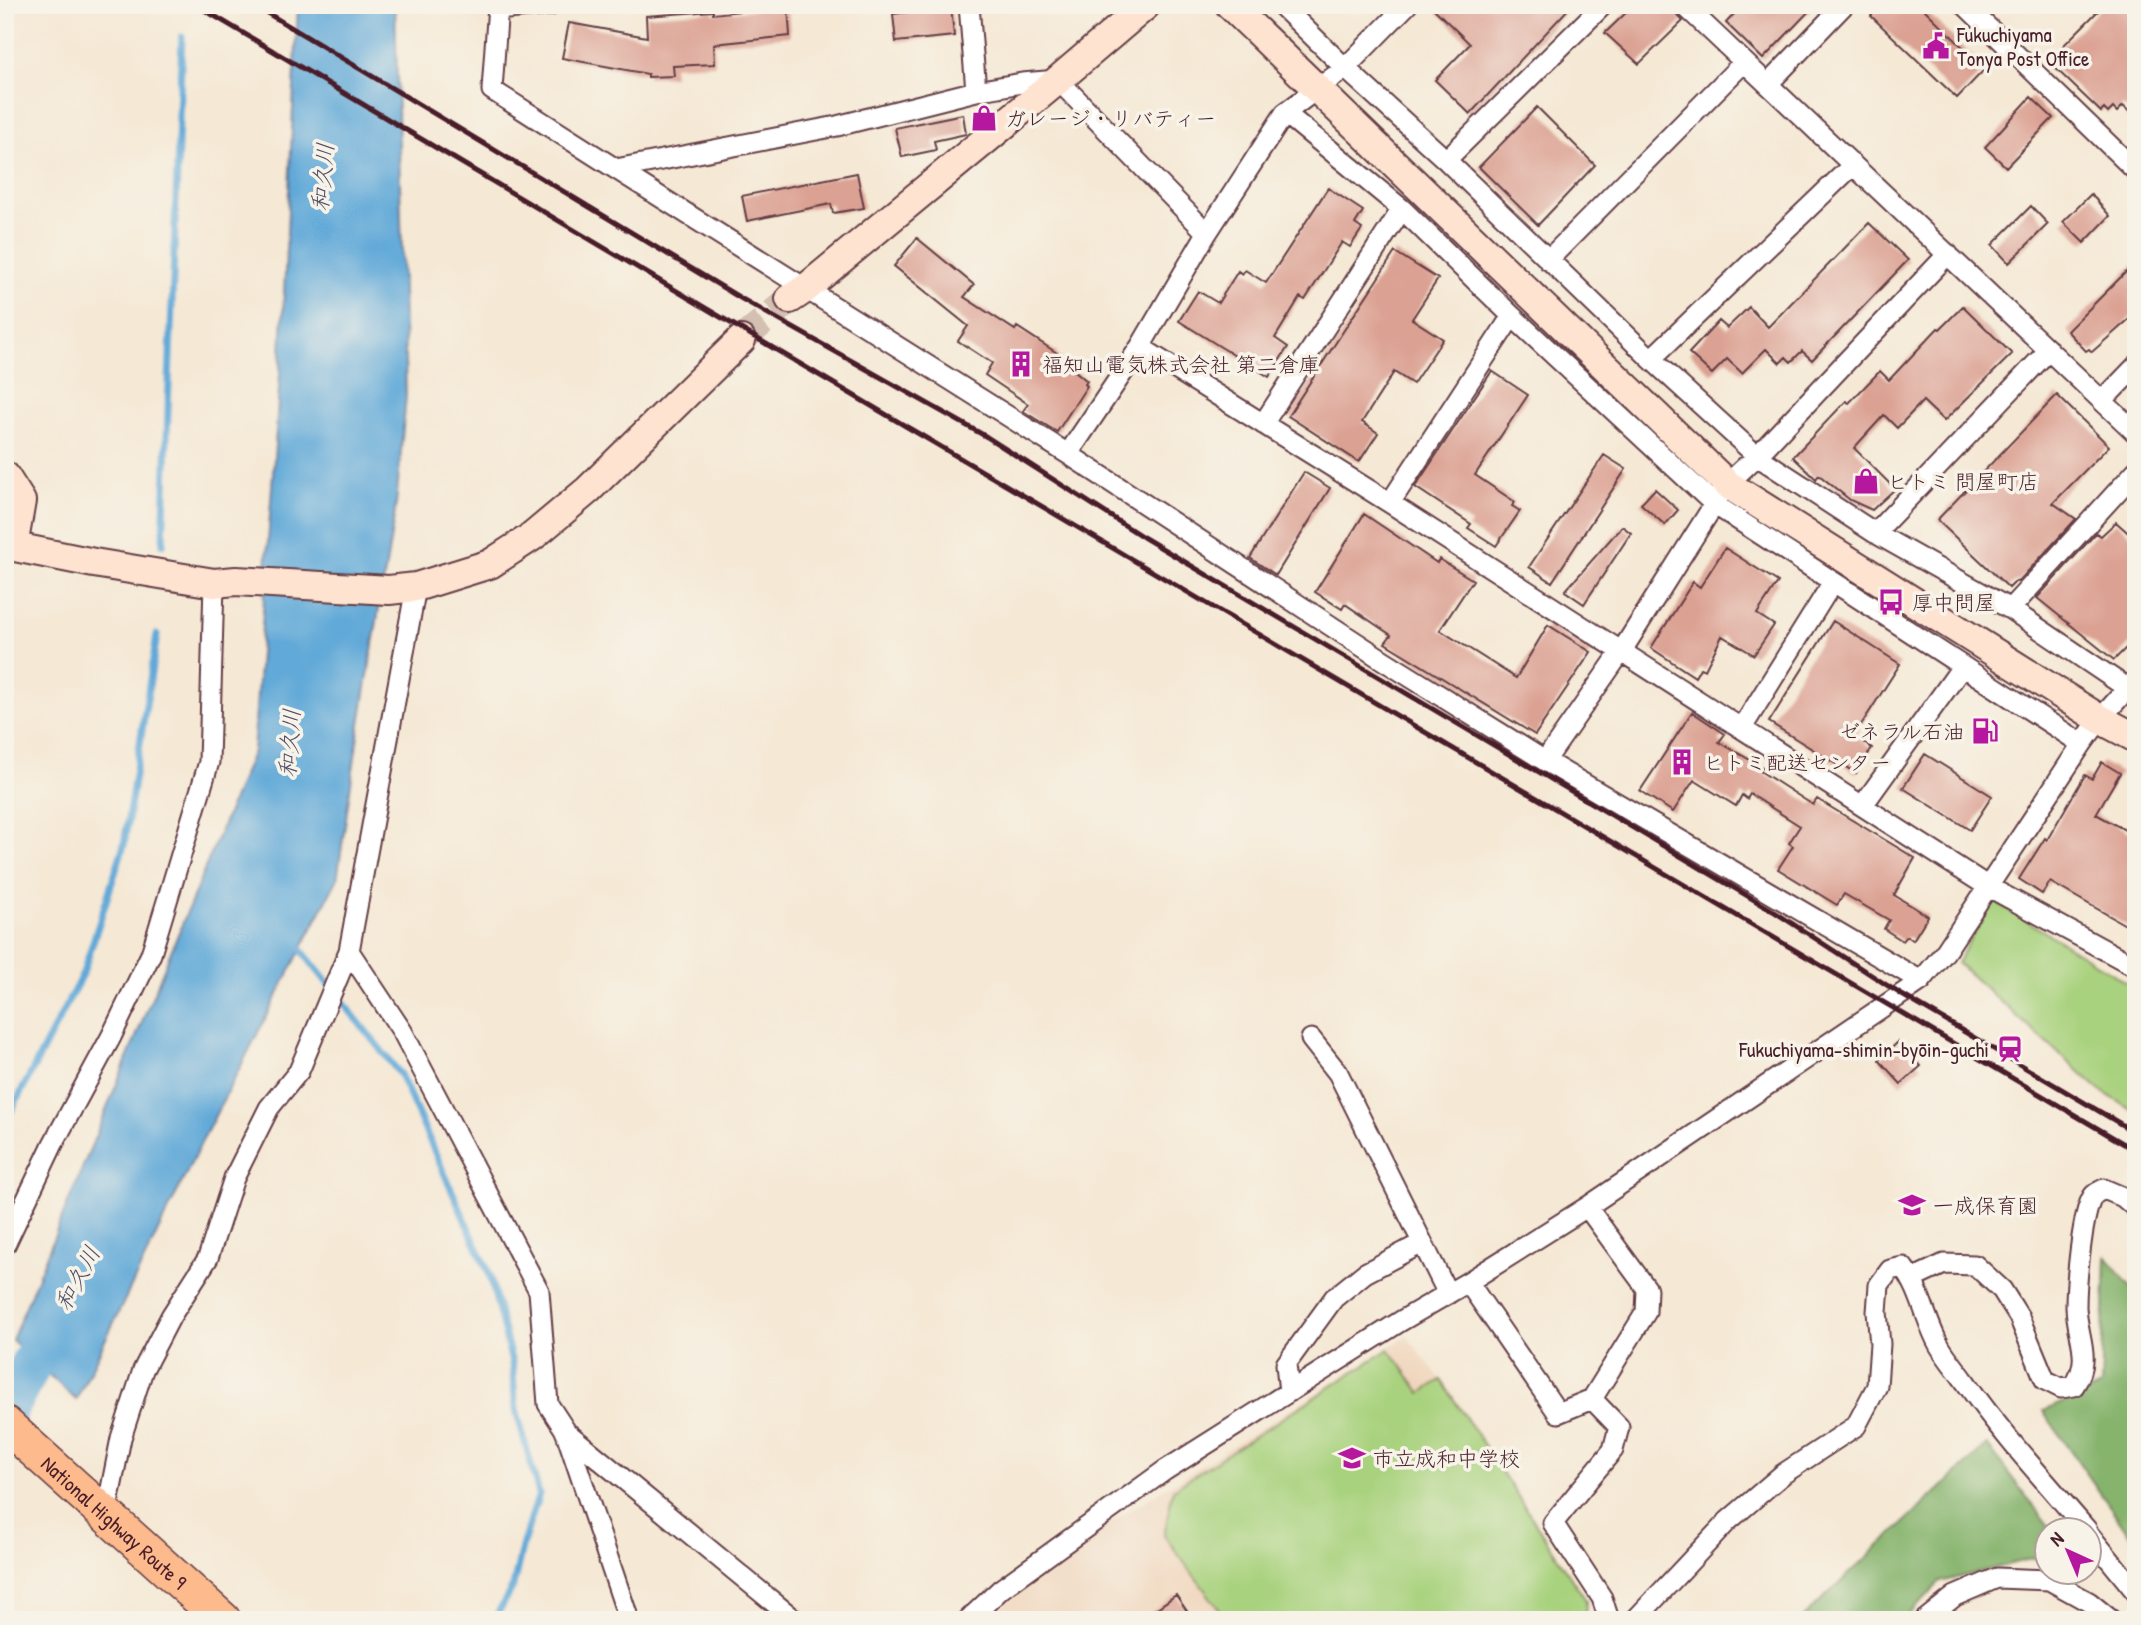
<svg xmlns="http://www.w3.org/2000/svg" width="2141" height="1625" font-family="'Patrick Hand','Klee One',sans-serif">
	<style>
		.built { fill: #f0d5bc }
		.green { fill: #a9d27e; stroke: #7a7854; stroke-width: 2 }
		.forest { fill: #86b46d; stroke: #686a4c; stroke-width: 2 }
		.water { fill: #61a9d8; stroke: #566482; stroke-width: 2 }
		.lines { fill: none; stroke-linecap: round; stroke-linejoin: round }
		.stream { stroke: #61a9d8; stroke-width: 7 }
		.river { stroke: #61a9d8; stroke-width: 42 }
		.building { fill: #dba193 }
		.secondary-tunnel { stroke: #d3c0b2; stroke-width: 28; stroke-dasharray: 28 14; stroke-linecap: butt }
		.street-casing { stroke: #643d44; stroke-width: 23 }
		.secondary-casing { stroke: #643d44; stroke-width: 32 }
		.highway-casing { stroke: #643d44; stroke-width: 38 }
		.street { stroke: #fff; stroke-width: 19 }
		.secondary { stroke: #fee3d1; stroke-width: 28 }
		.highway { stroke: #fcba8d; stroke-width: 35 }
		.rail { stroke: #4a1f2b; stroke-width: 5 }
		.labels { text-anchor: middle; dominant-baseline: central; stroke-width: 7; stroke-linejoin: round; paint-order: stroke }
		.poi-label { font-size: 21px; fill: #4a1f2b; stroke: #f7f3e8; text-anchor: start }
		.street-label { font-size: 21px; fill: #4a1f2b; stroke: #f7f3e8 }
		.water-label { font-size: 23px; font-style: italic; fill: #524f68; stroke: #f7f3e8 }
	</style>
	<rect width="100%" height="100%" fill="#f7f3e8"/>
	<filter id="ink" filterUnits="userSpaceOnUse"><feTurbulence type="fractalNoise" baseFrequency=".0143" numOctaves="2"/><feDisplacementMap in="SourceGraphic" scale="14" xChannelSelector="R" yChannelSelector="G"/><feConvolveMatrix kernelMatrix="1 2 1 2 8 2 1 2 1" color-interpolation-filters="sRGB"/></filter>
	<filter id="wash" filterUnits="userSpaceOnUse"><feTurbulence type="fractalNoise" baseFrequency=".00686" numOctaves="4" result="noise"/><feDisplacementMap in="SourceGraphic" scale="28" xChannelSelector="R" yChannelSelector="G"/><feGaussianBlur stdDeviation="1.57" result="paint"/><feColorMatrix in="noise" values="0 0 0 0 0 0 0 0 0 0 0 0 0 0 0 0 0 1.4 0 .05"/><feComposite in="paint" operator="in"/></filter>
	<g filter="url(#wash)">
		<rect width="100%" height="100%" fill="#f5e8d4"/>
		<!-- built -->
		<path class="built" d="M1407 1336 1441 1380 1586 1600 1585 1620H985L1089 1536Z"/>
		<!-- green -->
		<path class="green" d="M1993 900 2136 988V1112L2101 1091 1957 963Z
			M1389 1349 1421 1393 1441 1380 1586 1600 1585 1620H1227L1164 1535 1173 1489Z"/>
		<!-- forest -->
		<path class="forest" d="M2106 1256 2136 1294V1544L2043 1411 2101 1387Z
			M1987 1445 2052 1530H2046V1555L1940 1582 1904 1620H1800Z"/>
		<!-- water -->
		<path class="water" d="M298 5H395L406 396 396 505 358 736 337 880 204 1137 76 1400 12 1340 253 751 280 375Z"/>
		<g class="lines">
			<!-- stream -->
			<path class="stream" d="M163 544 182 37
				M295 942 400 1074 490 1276 512 1363 516 1409 539 1494 523 1543 513 1586 494 1620
				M5 1123 83 973 124 845 157 635"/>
			<!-- river -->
			<path class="river" d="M5 1412 60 1311"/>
		</g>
		<g id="blocks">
			<!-- building -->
			<path class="building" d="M1430 5H1572L1470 114 1435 80 1470 44Z
				M1634 5H1672L1675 13 1683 21 1639 64 1605 33Z
				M1742 5H1815L1763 59 1726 23Z
				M1881 5H1920L1985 69 1957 98 1871 16Z
				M2104 5H2136V118L2123 106 2117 112 2113 108 2108 113 2104 109 2101 112 2048 61Z
				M788 6 790 36 714 44 715 64 673 66 674 76 648 77V74L562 58 569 23 647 37 646 16 713 11V14Z
				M951 7 954 36 896 42 893 14Z
				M2031 97 2053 118 2006 167 1985 147Z
				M1537 107 1595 165 1538 225 1479 167Z
				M963 114 966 134 934 141 936 150 902 157 895 128Z
				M857 173 864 208 833 213 831 204 747 221 742 196Z
				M1328 188 1363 211 1355 224 1362 229 1350 247 1342 242 1305 300 1300 297 1275 338 1288 347 1269 377 1179 321 1198 291 1218 303 1238 271 1242 274 1245 270 1266 283Z
				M2091 194 2110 216 2084 243 2063 222Z
				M2031 206 2048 224 2009 263 1992 245Z
				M1869 223 1908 260 1812 360 1802 351 1791 362 1786 357 1780 363 1766 349 1742 373 1727 359 1712 374 1689 353 1719 321 1727 328 1749 307 1768 327Z
				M917 238 974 285 964 297 1015 330 1017 327 1057 353 1056 355 1087 381 1085 384 1087 386 1057 432 1023 411 1028 404 985 375 992 363 958 341 968 326 894 266Z
				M1395 252 1438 279 1412 319 1443 339 1413 384 1394 372 1362 422 1378 433 1359 462 1288 416Z
				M2136 262V313L2092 352 2089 349 2086 351 2067 331Z
				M1963 306 2012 354 1944 421 1923 401 1897 428 1884 415 1854 448 1895 489 1872 510 1850 500 1819 475 1816 479 1793 457 1846 401 1849 403 1880 371 1889 380 1938 328 1940 329Z
				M1492 371 1528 395 1475 475 1515 502 1512 506 1520 511 1496 546 1468 528 1471 524 1415 487Z
				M2057 395 2109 446 2053 503 2076 519 2018 582 2016 581 2009 588 1937 520Z
				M1604 455 1626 469 1552 582 1529 567Z
				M1304 472 1330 488 1276 575 1250 558Z
				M1655 489 1678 510 1665 525 1641 504Z
				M1364 514 1437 563 1439 559 1473 580 1440 630 1516 678 1548 625 1591 652 1535 735 1385 643 1391 635 1345 604 1342 609 1315 592Z
				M2116 522 2136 540V638L2114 660 2037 598 2096 533 2101 536Z
				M1622 526 1631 533 1584 604 1565 591Z
				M1725 548 1778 582 1757 614 1774 625 1754 655 1722 636 1705 670 1700 668 1695 677 1651 648 1693 582 1700 587Z
				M1833 621 1900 664 1854 736 1872 748 1856 773 1838 761 1836 764 1769 722Z
				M1692 712 1725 734 1719 742 1762 767 1760 771 1813 805 1817 799 1915 858 1894 895 1928 916 1913 940 1907 936 1903 941 1884 929 1889 920 1844 894 1837 905 1778 869 1793 846 1789 843 1800 826 1750 794 1747 799 1742 795 1736 806 1694 780 1673 812 1640 791Z
				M1925 754 1992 796 1970 830 1903 788Z
				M2102 762 2120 773 2096 814 2136 836V916L2129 927 2050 882 2042 894 2019 879 2045 838 2047 840 2085 775 2092 779Z
				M1898 1042 1921 1066 1901 1084 1879 1060Z
				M1176 1595 1193 1620H1140Z"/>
		</g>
	</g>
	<g filter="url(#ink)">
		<use href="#blocks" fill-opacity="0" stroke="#643d44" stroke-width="2"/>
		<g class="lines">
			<!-- secondary-tunnel -->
			<path class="secondary-tunnel" d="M741 340 790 299"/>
			<!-- street casing -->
			<g class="street-casing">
				<path id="street" d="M498 5 492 90 616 169 837 126 976 91 1022 83 1058 80 1207 233
					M969 5 976 91
					M1281 5 1345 68 1446 160 1651 359 1757 456 1875 533 2010 609 2127 688
					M1684 5 2136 433
					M1965 5 2136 171
					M498 10 551 5
					M1768 84 1844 5
					M1285 113 1402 209 1512 316
					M1446 160 1603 5
					M616 169 1068 454 1383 660 1545 761 1921 981
					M1548 260 1744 62
					M1140 347 1390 503 1987 886 2136 967
					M1651 359 1853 165
					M2102 401 2136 366
					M1263 424 1402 209
					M1068 454 1140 347 1207 233 1285 113 1345 68 1407 5
					M1390 503 1512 316 1714 504 2082 744
					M1875 533 2049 350
					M2010 609 2136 471
					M1742 728 1833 582
					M1545 761 1621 652 1727 484 1757 456 1948 254
					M1863 805 1962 667
					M349 951 402 1031 539 1291 548 1404 565 1430 629 1620
					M1311 1039 1338 1073 1448 1294
					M5 1245 53 1144 111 1037 151 954 209 762 214 583
					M1912 1279 1944 1264 1975 1265 2002 1290 2019 1317 2045 1380 2061 1388 2074 1386C2093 1358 2077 1337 2076 1307 2076 1287 2082 1207 2094 1195 2097 1192 2100 1191 2104 1189L2123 1197 2136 1208
					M1468 1282 1558 1413 1592 1399 1646 1312 1647 1289 1587 1207
					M1289 1392 1286 1364 1334 1298 1365 1273 1422 1243
					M1592 1399 1619 1427 1613 1450 1553 1523 1602 1598 1609 1620
					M565 1431 795 1620
					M106 1514 121 1438 143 1370 171 1316 208 1258 234 1178 269 1108 299 1071 349 951 416 587
					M2088 1533 2136 1592
					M968 1620 1001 1589 1164 1471 1401 1321 1468 1282 1587 1207 1921 981 1945 952 2082 744 2100 719 2136 679
					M1635 1620 1728 1521 1783 1474 1856 1426 1877 1386 1880 1344 1877 1312 1879 1285 1890 1270 1903 1267C1921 1289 1925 1320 1939 1345 1946 1357 1956 1369 1964 1380 2001 1433 2045 1481 2087 1530
					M1925 1620 1955 1596 1997 1578 2049 1580 2089 1602 2111 1620"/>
			</g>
			<!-- secondary casing -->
			<g class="secondary-casing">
				<path id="secondary" d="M1230 5 1727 484 2100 719 2136 738
					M790 299 805 289 1058 80 1146 5
					M5 476 21 501 13 547
					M5 545 94 563 214 583 236 581 389 590 416 587 490 564 533 536 588 490 741 340"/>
			</g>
			<!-- highway casing -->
			<g class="highway-casing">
				<g id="highway">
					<path id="s1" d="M5 1424 223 1620"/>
				</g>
			</g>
			<!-- street -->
			<use href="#street" class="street"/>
			<!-- secondary -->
			<use href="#secondary" class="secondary"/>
			<!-- highway -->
			<use href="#highway" class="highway"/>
			<!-- rail -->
			<path class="rail" d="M196 5 729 322 2136 1151
				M254 5 742 299 987 437 1143 537 1773 911 1902 995 2136 1133"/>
		</g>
	</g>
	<!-- icons -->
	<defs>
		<g id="civic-bare" transform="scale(2.1)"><path d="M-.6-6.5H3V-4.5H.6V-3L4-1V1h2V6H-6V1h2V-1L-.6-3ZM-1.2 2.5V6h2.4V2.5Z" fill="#b5179e" stroke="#f7f3e8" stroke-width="2.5" paint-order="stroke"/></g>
		<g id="shop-bare" transform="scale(2.1)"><path d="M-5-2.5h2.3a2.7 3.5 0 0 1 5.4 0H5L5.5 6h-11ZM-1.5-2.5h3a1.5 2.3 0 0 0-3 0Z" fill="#b5179e" stroke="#f7f3e8" stroke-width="2.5" paint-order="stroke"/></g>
		<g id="building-bare" transform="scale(2.1)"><path d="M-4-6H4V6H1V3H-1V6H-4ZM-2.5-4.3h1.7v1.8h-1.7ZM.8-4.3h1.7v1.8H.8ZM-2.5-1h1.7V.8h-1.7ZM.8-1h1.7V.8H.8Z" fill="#b5179e" stroke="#f7f3e8" stroke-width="2.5" paint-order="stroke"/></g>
		<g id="bus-bare" transform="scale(2.1)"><path d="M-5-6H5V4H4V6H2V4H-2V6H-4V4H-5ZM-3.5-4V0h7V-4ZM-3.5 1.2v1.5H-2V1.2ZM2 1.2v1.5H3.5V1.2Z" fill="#b5179e" stroke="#f7f3e8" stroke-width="2.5" paint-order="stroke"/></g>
		<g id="fuel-bare" transform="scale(2.1)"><path d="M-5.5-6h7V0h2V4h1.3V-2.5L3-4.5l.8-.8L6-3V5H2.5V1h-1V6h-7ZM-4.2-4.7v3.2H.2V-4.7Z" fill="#b5179e" stroke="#f7f3e8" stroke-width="2.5" paint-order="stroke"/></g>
		<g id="station-bare" transform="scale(2.1)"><path d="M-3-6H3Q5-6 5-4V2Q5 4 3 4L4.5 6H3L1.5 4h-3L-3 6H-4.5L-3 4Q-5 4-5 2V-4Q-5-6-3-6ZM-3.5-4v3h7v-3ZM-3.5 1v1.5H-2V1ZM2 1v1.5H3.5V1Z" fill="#b5179e" stroke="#f7f3e8" stroke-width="2.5" paint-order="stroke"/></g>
		<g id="school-bare" transform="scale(2.1)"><path d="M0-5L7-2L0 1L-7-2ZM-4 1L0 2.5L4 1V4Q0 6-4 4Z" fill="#b5179e" stroke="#f7f3e8" stroke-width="2.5" paint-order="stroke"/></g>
	</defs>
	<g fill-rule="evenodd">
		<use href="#civic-bare" x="1936" y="46"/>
		<use href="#shop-bare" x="984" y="118"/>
		<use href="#building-bare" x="1021" y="364"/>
		<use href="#shop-bare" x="1866" y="481"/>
		<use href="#bus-bare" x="1891" y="602"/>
		<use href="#fuel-bare" x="1985" y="731"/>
		<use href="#building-bare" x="1682" y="762"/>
		<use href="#station-bare" x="2010" y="1049"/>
		<use href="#school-bare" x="1912" y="1205"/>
		<use href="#school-bare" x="1352" y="1458"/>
	</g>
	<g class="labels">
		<!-- poi labels -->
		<g class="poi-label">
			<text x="1957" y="34">Fukuchiyama<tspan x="1957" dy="24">Tonya Post Office</tspan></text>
			<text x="1005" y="118">ガレージ・リバティー</text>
			<text x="1042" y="364">福知山電気株式会社 第二倉庫</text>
			<text x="1887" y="481">ヒトミ 問屋町店</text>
			<text x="1912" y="602">厚中問屋</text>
			<text x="1964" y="731" text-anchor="end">ゼネラル石油</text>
			<text x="1703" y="762">ヒトミ配送センター</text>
			<text x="1989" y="1049" text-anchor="end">Fukuchiyama-shimin-byōin-guchi</text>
			<text x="1933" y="1205">一成保育園</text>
			<text x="1373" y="1458">市立成和中学校</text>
		</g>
		<!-- street labels -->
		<g class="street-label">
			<text stroke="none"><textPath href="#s1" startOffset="147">National Highway Route 9</textPath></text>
		</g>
		<!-- water labels -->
		<g class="water-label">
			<text transform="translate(322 177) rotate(-85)">和久川</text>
			<text transform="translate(289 743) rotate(-86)">和久川</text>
			<text transform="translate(77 1278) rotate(-62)">和久川</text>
		</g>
	</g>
	<!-- margin -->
	<rect width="2141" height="1625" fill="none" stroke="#f7f3e8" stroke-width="28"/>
	<!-- north arrow -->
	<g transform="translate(2068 1551) rotate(316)"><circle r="33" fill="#f7f3e8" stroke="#b29e9c" stroke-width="2"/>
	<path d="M0-5L12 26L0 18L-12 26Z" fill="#b5179e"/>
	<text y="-10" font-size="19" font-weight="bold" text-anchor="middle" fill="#4a1f2b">N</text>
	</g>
</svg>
